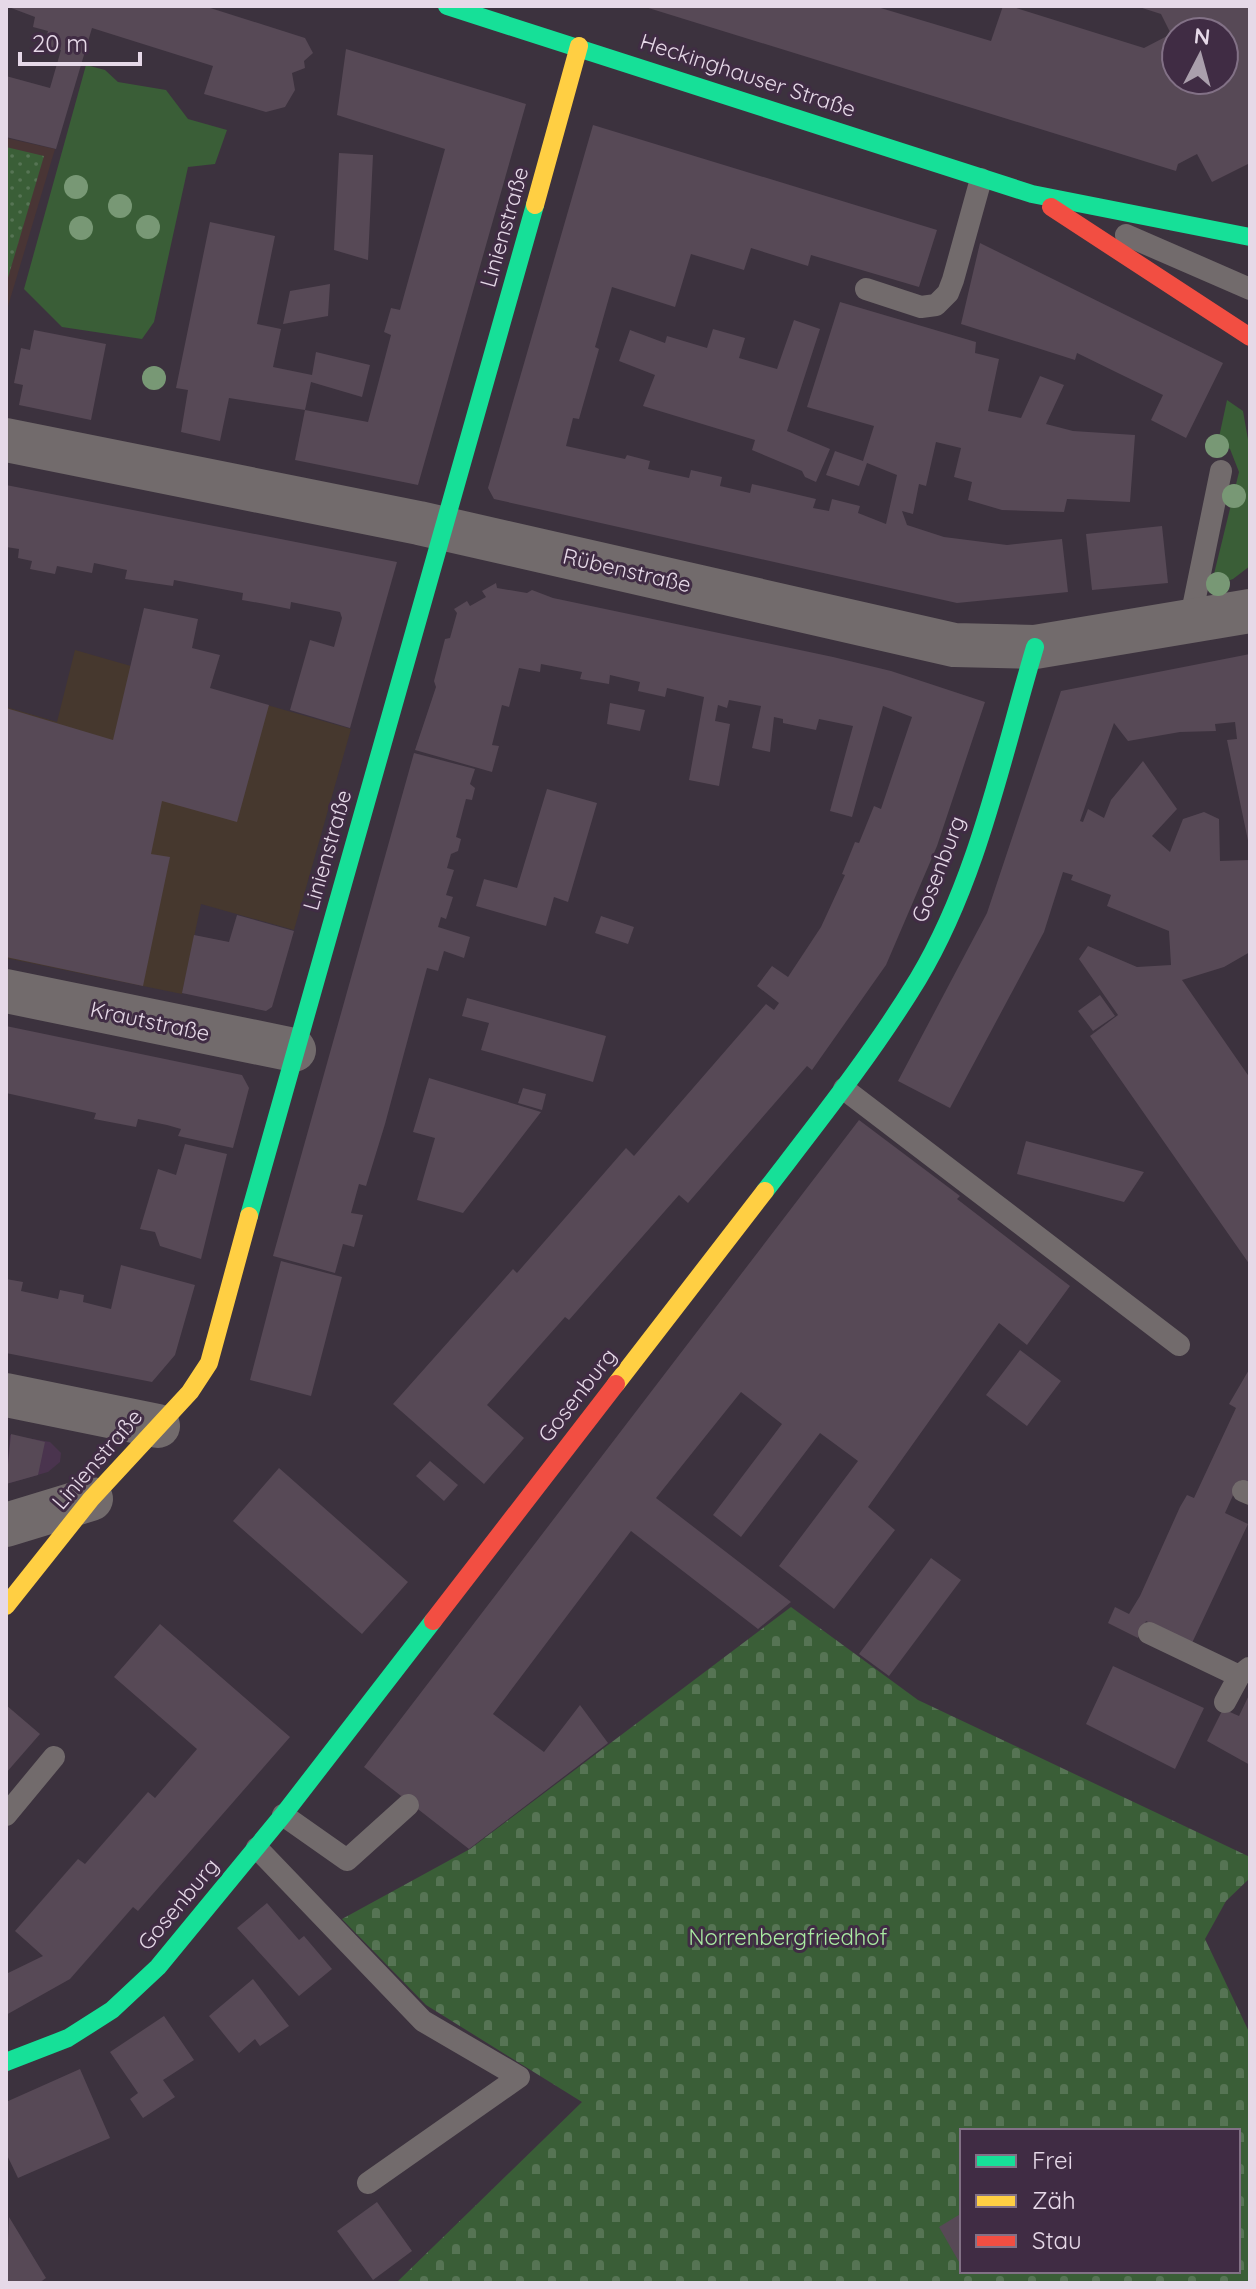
<svg xmlns="http://www.w3.org/2000/svg" width="1256" height="2289" font-family="Quicksand,sans-serif">
	<style>
		.built { fill: #4a344e }
		.industrial { fill: #46382e }
		.education { fill: #493535 }
		.grass { fill: #3a5e37 }
		.cemetery { fill: url(#cemetery-stones); fill-rule: evenodd }
		.park { fill: url(#park-dots) }
		.building { fill: #574956; fill-rule: evenodd }
		.lines { fill: none; stroke-linecap: round; stroke-linejoin: round }
		.lane { stroke: #726b6c; stroke-width: 22 }
		.street { stroke: #726b6c; stroke-width: 44 }
		.fast { stroke: #16e098; stroke-width: 18 }
		.slow { stroke: #ffcf43; stroke-width: 18 }
		.jam { stroke: #f24e42; stroke-width: 18 }
		.tree { fill: #789875 }
		.labels { text-anchor: middle; dominant-baseline: central; stroke-width: 6; stroke-linejoin: round; paint-order: stroke }
		.street-label { font-size: 22px; fill: #e6d9e8; stroke: #402c44 }
		.park-label { font-size: 22px; fill: #a9eca2; stroke: #402c44 }
	</style>
	<defs>
		<pattern id="cemetery-stones" width="16" height="16" patternUnits="userSpaceOnUse" patternTransform="scale(2)"><rect width="16" height="16" fill="#3a5e37"/><path d="M2 7V4a2 2 0 0 1 4 0v3zM10 15v-3a2 2 0 0 1 4 0v3z" fill="#567454"/></pattern>
		<pattern id="park-dots" width="8" height="8" patternUnits="userSpaceOnUse" patternTransform="scale(2)"><rect width="8" height="8" fill="#3a5e37"/><path d="M2 2h.1M6 6h.1" fill="none" stroke="#567454" stroke-width="1.8" stroke-linecap="round"/></pattern>
	</defs>
	<rect width="100%" height="100%" fill="#3c323e"/>
	<!-- built -->
	<path class="built" d="M10 1435 50 1442 61 1453 60 1462 48 1472 6 1484Z"/>
	<!-- industrial -->
	<path class="industrial" d="M75 650 351 729 294 930 201 904 182 994 6 958V707L57 722Z"/>
	<!-- education -->
	<path class="education" d="M6 138 55 149 6 313Z"/>
	<!-- grass -->
	<path class="grass" d="M86 65 105 70 118 82 166 90 188 119 227 130 215 164 188 167 154 322 142 339 62 327 24 289Z
		M1227 400 1243 411 1250 451V566L1233 579 1222 583 1214 574 1239 472 1230 449 1218 442Z"/>
	<!-- cemetery -->
	<path class="cemetery" d="M791 1607 918 1700 1250 1857V1878L1226 1901 1205 1939 1250 2034V2283H396L582 2102 426 2005 342 1919 470 1849ZM962 2131H1238V2271H962Z"/>
	<!-- park -->
	<path class="park" d="M6 147 44 156 7 281H6Z"/>
	<!-- building -->
	<path class="building" d="M6 6H204L305 38 313 53 304 61 305 68 292 73 295 90 285 107 266 112 204 94 213 66 92 28 56 149 6 137V76L50 88 61 50 44 45 48 31 33 27 35 17Z
		M642 6H874L991 41 1003 6H1010L1144 48 1171 34 1161 14 1136 6H1250V163L1212 182 1197 154 1178 164 1176 171ZM1176 32H1224V80H1176Z
		M346 49 526 104 418 485 295 460 305 410 368 422 391 335 384 332 391 308 400 310 445 149 337 115Z
		M593 125 937 230 919 287 811 255 808 266 751 248 744 270 691 254 675 307 612 287 595 347 599 349 579 419 573 418 566 446 625 459 627 455 650 461 648 469 689 478 691 470 722 477 720 486 750 493 752 484 816 499 813 508 829 511 832 499 860 506 858 513 886 524 897 475 867 463 859 486 826 475 835 451 863 461 874 426 807 407 840 302 976 342 975 353 999 359 988 411 1021 418 1040 376 1064 385 1046 424 1073 431 1135 435 1130 502 1067 499 1064 512 1002 510 968 500 972 482 954 477 961 448 936 442 926 486 919 484 913 514 902 511 907 525 944 537 1007 545 1062 539 1068 592 957 603 494 499 488 488Z
		M339 153 373 155 368 260 334 250Z
		M210 222 275 236 257 324 281 329 273 367 312 375 316 352 370 365 362 397 311 382 305 410 229 398 220 441 181 432 188 390 176 388Z
		M980 243 1223 363 1186 438 1151 420 1163 395 1077 353 1075 360 961 324Z
		M330 284 328 316 283 324 290 291Z
		M794 320 820 329 787 431 830 449 816 482 805 477 802 471 752 450 755 440 643 406 655 375 619 361 630 330 665 343 667 336 707 348 713 329 745 338 739 358 777 369Z
		M34 330 106 344 91 420 19 405 23 385 14 383 21 348 30 350Z
		M6 485 397 562 350 728 290 710 310 640 334 647 342 618 340 612 291 602 290 609 265 604 242 600 243 593 174 580 173 586 125 579 127 570 94 563 92 573 57 566 55 574 30 569 32 561 18 558 19 549 6 547Z
		M1162 526 1168 583 1092 590 1086 534Z
		M496 583 497 588 527 593 532 590 553 598 833 657 891 671 985 702 937 846 886 965 812 1070 807 1066 688 1203 679 1195 569 1320 565 1317 487 1405 524 1438 484 1484 393 1404 513 1269 517 1273 626 1148 634 1156 766 1004 774 1010 779 1003 757 986 772 966 788 977 821 927 845 875 842 874 855 842 859 843 874 806 881 809 912 717 883 706 852 817 830 811 853 726 819 719 816 730 783 723V719L774 717 770 752 752 748 761 706 729 700 727 708 718 705 715 721 730 724 719 786 689 780 704 697 667 688 665 697 638 691 640 682 610 675 609 684 580 679 582 672 541 664 540 672 519 668 509 707 502 705 492 745 499 746 492 772 415 750 436 687 434 681 445 639 450 638 457 613 454 609 467 601 470 606 486 597 482 591Z
		M144 608 198 619 192 648 220 655 210 688 269 705 237 822 162 801 151 854 170 857 143 986 6 957V708L113 740Z
		M1250 654V850L1227 740 1237 739 1235 722 1215 724 1216 731 1180 732 1128 741 1114 723 1080 821 1083 822 1088 809 1104 818 1111 800 1143 761 1177 809 1152 836 1170 852 1183 819 1204 812 1219 819 1220 861 1250 860V952L1224 967 1182 980 1250 1078V1265L1090 1036 1118 1015 1079 959 1088 946 1137 967 1171 965 1169 931 1107 906 1111 895 1071 880 1073 875 1063 872 1044 932 950 1108 898 1081 987 913 1061 691Z
		M610 703 645 710 640 731 607 724Z
		M414 753 475 769 470 784 475 788 472 800 466 799 456 837 461 839 458 851 451 854 447 868 454 870 446 895 453 897 446 919 441 917 438 927 470 937 464 958 444 951 438 971 427 968 385 1124 366 1186 359 1184 351 1213 363 1215 354 1247 343 1244 335 1273 273 1256Z
		M547 789 597 803 568 902 554 897 546 926 476 906 484 879 517 888Z
		M237 915 294 931 272 1007 266 1011 182 993 194 935 229 942Z
		M601 916 634 927 628 944 595 933Z
		M1100 995 1115 1016 1093 1031 1078 1011Z
		M467 998 606 1036 593 1082 481 1050 489 1023 462 1016Z
		M6 1026 242 1075 249 1088 233 1148 178 1136 181 1129 167 1125 138 1119 136 1127 94 1119 96 1113 6 1093Z
		M429 1078 541 1112 463 1213 417 1200 435 1138 413 1132Z
		M523 1088 546 1094 542 1110 518 1103Z
		M859 1120 960 1196 957 1199 1070 1286 1027 1345 999 1323 868 1507 895 1530 834 1609 779 1566 858 1461 820 1433 741 1537 713 1515 782 1424 741 1392 656 1498 791 1602 758 1629 631 1531 493 1714 544 1752 580 1705 608 1743 469 1849 364 1767Z
		M1026 1141 1144 1172 1124 1202 1017 1174Z
		M185 1144 227 1154 201 1259 160 1246 155 1232 140 1229 158 1169 176 1175Z
		M281 1261 342 1277 311 1396 250 1380Z
		M121 1265 195 1285 175 1355 152 1382 6 1353V1279L23 1282 21 1291 58 1299 60 1290 84 1295 83 1302 111 1309Z
		M1020 1350 1061 1381 1027 1426 986 1395Z
		M1250 1368V1484L1240 1480 1225 1513 1248 1524 1192 1643 1146 1621 1138 1638 1108 1623 1115 1607 1129 1614 1140 1596 1180 1507 1187 1495 1194 1498 1236 1408 1229 1404Z
		M11 1434 45 1442 38 1475 6 1484Z
		M430 1461 458 1485 444 1501 416 1476Z
		M279 1468 408 1582 362 1634 233 1521Z
		M931 1558 961 1580 889 1676 859 1654Z
		M160 1624 290 1737 138 1911 133 1907 70 1979 6 2015V1974L43 1956 15 1931 78 1859 85 1864 148 1792 155 1798 197 1749 114 1677Z
		M1113 1666 1204 1708 1175 1769 1086 1724Z
		M1250 1693V1765L1207 1741 1223 1709 1239 1716Z
		M6 1705 40 1734 6 1773Z
		M267 1903 299 1940 304 1936 332 1969 299 1996 237 1928Z
		M253 1979 289 2026 260 2046 255 2039 239 2053 209 2016Z
		M164 2016 194 2060 163 2080 175 2097 143 2118 130 2099 138 2093 110 2052Z
		M80 2069 110 2138 18 2178 6 2153V2102Z
		M377 2202 412 2251 373 2280 337 2231Z
		M962 2213V2267L939 2227Z
		M9 2217 46 2278 39 2283H6Z"/>
	<g class="lines">
		<!-- lane -->
		<path class="lane" d="M1126 235 1250 289
			M866 289 921 307 936 305 948 293 953 280 981 179
			M1190 622 1221 471
			M844 1089 1179 1345
			M1243 1491 1250 1494
			M1149 1633 1239 1676
			M1225 1702 1239 1676 1249 1668
			M6 1815 54 1757
			M283 1815 347 1860 408 1805
			M257 1848 423 2021 519 2077 368 2183"/>
		<!-- street -->
		<path class="street" d="M6 440 419 523 954 645 1035 647 1250 611
			M6 991 294 1050
			M6 1395 158 1426
			M6 1525 91 1499"/>
		<!-- fast -->
		<path class="fast" d="M447 6 1032 194 1250 237
			M765 1191C818 1122 873 1053 918 979 978 879 1002 757 1035 647
			M249 1216 535 205
			M6 2062 68 2038 112 2010 158 1967 283 1815 433 1621"/>
		<!-- slow -->
		<path class="slow" d="M535 205 579 46
			M616 1384 765 1191
			M6 1606 91 1499 190 1392 209 1363 249 1216"/>
		<!-- jam -->
		<path class="jam" d="M1051 207 1250 337
			M433 1621 616 1384"/>
	</g>
	<!-- trees -->
	<g class="tree">
		<circle cx="76" cy="187" r="12"/>
		<circle cx="120" cy="206" r="12"/>
		<circle cx="148" cy="227" r="12"/>
		<circle cx="81" cy="228" r="12"/>
		<circle cx="154" cy="378" r="12"/>
		<circle cx="1217" cy="446" r="12"/>
		<circle cx="1234" cy="496" r="12"/>
		<circle cx="1218" cy="584" r="12"/>
	</g>
	<g class="labels">
		<!-- street labels -->
		<g class="street-label">
			<text transform="translate(748 75) rotate(18)">Heckinghauser Straße</text>
			<text transform="translate(504 227) rotate(-74)">Linienstraße</text>
			<text transform="translate(627 570) rotate(13)">Rübenstraße</text>
			<text transform="translate(327 850) rotate(-74)">Linienstraße</text>
			<text transform="translate(938 869) rotate(-69)">Gosenburg</text>
			<text transform="translate(150 1021) rotate(12)">Krautstraße</text>
			<text transform="translate(577 1395) rotate(-52)">Gosenburg</text>
			<text transform="translate(97 1459) rotate(-49)">Linienstraße</text>
			<text transform="translate(178 1904) rotate(-50)">Gosenburg</text>
		</g>
		<!-- park labels -->
		<g class="park-label">
			<text x="788" y="1937">Norrenbergfriedhof</text>
		</g>
	</g>
	<!-- border -->
	<rect width="1256" height="2289" fill="none" stroke="#e6d9e8" stroke-width="16"/>
	<!-- legend -->
	<rect x="960" y="2129" width="280" height="144" fill="#402c44" stroke="#827186" stroke-width="2"/>
	<rect x="976" y="2155" width="40" height="12" fill="#16e098" stroke="#827186" stroke-width="2"/>
	<text x="1032" y="2169" font-size="24" fill="#e6d9e8">Frei</text>
	<rect x="976" y="2195" width="40" height="12" fill="#ffcf43" stroke="#827186" stroke-width="2"/>
	<text x="1032" y="2209" font-size="24" fill="#e6d9e8">Zäh</text>
	<rect x="976" y="2235" width="40" height="12" fill="#f24e42" stroke="#827186" stroke-width="2"/>
	<text x="1032" y="2249" font-size="24" fill="#e6d9e8">Stau</text>
	<!-- north arrow -->
	<g transform="translate(1200 56) rotate(6)"><circle r="38" fill="#402c44" stroke="#827186" stroke-width="2"/>
	<path d="M0-6L14 30L0 20L-14 30Z" fill="#aa9fac"/>
	<text y="-12" font-size="22" font-weight="bold" text-anchor="middle" fill="#e6d9e8">N</text>
	</g>
	<!-- scale -->
	<path d="M20 52v12h120v-12" fill="none" stroke="#e6d9e8" stroke-width="4"/>
	<text x="32" y="52" font-size="24" fill="#e6d9e8" stroke="#402c44" stroke-width="6" paint-order="stroke">20 m</text>
</svg>
